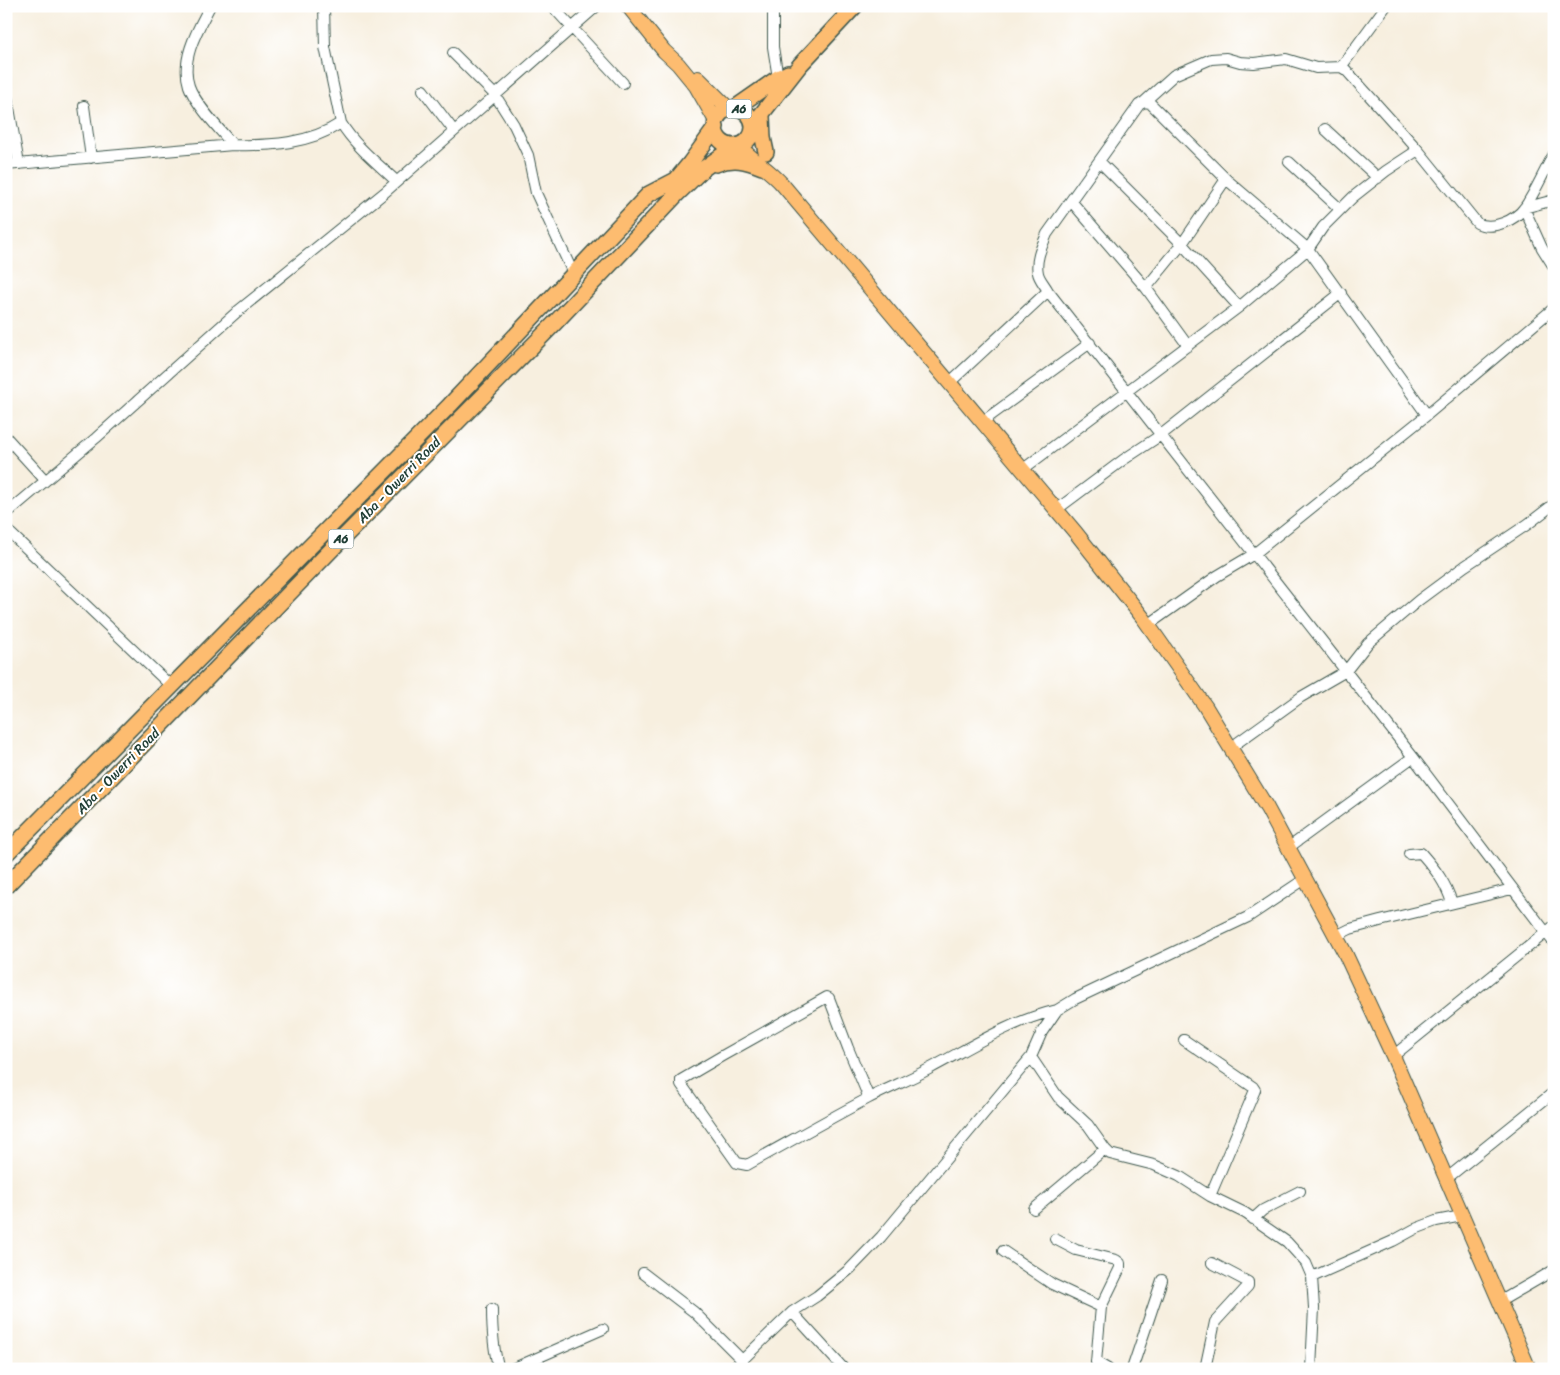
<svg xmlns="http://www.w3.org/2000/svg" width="1560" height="1375" font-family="Sriracha,sans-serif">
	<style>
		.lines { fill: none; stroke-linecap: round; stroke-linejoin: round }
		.minor-casing { stroke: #3f584e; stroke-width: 12 }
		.major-casing { stroke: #3f584e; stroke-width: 16 }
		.highway-casing { stroke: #3f584e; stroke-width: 18 }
		.minor { stroke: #fff; stroke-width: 10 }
		.major { stroke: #fdbc70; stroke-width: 14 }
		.highway { stroke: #fdbc70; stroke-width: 15 }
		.labels { text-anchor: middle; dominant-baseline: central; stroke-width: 4; stroke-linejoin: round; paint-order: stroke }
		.shield { fill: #fff; stroke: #627771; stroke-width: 1 }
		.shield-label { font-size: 12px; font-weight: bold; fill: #1f3d34 }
		.street-label { font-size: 14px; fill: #1f3d34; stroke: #fff }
	</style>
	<rect width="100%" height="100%" fill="#fff"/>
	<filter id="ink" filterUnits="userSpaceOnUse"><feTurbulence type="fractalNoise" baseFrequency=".02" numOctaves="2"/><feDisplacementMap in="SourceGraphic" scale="10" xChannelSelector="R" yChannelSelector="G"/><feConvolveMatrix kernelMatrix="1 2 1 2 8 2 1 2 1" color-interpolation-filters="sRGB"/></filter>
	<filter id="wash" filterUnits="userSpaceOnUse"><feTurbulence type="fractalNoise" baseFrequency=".0096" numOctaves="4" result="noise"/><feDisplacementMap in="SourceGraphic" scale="20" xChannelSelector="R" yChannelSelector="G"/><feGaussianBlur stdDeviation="1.12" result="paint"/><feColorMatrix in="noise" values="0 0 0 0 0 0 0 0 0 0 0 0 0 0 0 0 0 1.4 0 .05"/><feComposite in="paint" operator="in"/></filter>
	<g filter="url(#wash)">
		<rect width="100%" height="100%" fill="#f7efdf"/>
	</g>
	<g filter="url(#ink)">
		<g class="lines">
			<!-- minor casing -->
			<g class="minor-casing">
				<path id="minor" d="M210 6C198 29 180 59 189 86 195 104 221 131 233 145 270 146 309 144 341 123
					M324 6 325 47 341 123C355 146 377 163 396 181
					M552 6 623 83
					M773 6V47L778 78
					M453 53 495 95 514 125 528 155 536 193 573 273
					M1341 67 1386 6
					M423 90 454 131
					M6 91 19 164
					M1144 102 1174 75 1211 59 1226 58 1240 62 1254 63 1286 59 1316 68 1341 67 1346 70 1418 150 1477 223C1492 231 1516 220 1525 207 1536 191 1544 171 1554 154
					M84 106 91 158
					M1325 129 1378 178
					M1100 162 1182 244 1239 307
					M1289 162 1340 209
					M6 165 233 145
					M1554 200 1524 208 1542 248 1554 267
					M1071 201 1146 288 1188 346
					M1146 288 1182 244 1226 179
					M1048 291C1045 285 1039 279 1038 273 1035 260 1042 246 1047 234L1139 105 1144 102 1150 103 1226 179 1308 249 1427 415 1254 554 1217 576 1148 625
					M949 383 1048 291 1413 757 1554 943
					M1427 415 1554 308
					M982 422 1090 343
					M6 437 45 480
					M1022 470 1239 307 1308 249 1323 227 1353 197 1386 171 1418 150
					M1056 510 1123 460 1161 435 1341 293
					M6 514 96 438 238 311 384 193 597 6
					M6 529 171 686
					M1230 748 1301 697 1346 671 1368 643 1419 600 1465 566 1528 524 1554 504
					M1288 848 1413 757
					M1409 854 1421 853C1435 869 1446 883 1452 903
					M1336 936 1350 929 1380 921 1512 889
					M1184 1040 1253 1087 1255 1090 1210 1196
					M1393 1056 1554 926
					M1031 1057 1058 1097 1088 1125 1105 1149 1110 1154 1154 1165 1179 1176 1210 1196 1245 1213 1287 1242 1306 1263 1312 1277 1314 1308 1311 1369
					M869 1098 848 1048 829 998 827 997 722 1056 681 1080V1084L737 1163 747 1165C787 1143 827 1120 867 1099 888 1088 909 1080 929 1069 971 1047 1010 1021 1057 1010
					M1446 1179 1554 1092
					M1034 1209 1105 1149
					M1253 1219 1263 1210 1300 1191
					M1055 1239 1076 1250 1116 1260 1120 1263V1268L1101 1307
					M1003 1251 1052 1284 1101 1307 1096 1362 1108 1369
					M643 1273 694 1312 743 1361
					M1312 1277 1393 1241 1415 1229 1436 1221 1462 1216
					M1499 1302 1554 1270
					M492 1309C492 1330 493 1349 499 1369
					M792 1312 844 1369
					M512 1369 603 1329
					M733 1369 792 1312 817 1296 850 1269 881 1237 1031 1057 1042 1032 1057 1010 1075 999 1248 917 1305 879
					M1132 1369 1162 1280
					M1205 1369 1215 1322 1248 1286V1282L1212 1263"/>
			</g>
			<!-- major casing -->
			<g class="major-casing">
				<path id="major" d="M628 6 664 51 678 64 696 86 716 121
					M698 78 729 109
					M738 145C752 160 769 169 782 184L1076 533 1144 619 1205 706 1267 808 1345 953 1393 1056 1529 1369"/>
			</g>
			<!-- highway casing -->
			<g class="highway-casing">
				<path id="highway" d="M735 108 778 78 788 73
					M715 127a19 19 0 1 1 38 0a19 19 0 1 1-38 0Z
					M762 116 763 138 766 152
					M753 125 800 65 855 6
					M716 164C733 157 746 160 762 167
					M6 854 450 405 649 194 676 180 690 163 716 127
					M6 886 335 546 552 326 677 194 703 169 735 146"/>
			</g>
			<!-- minor -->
			<use href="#minor" class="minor"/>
			<!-- major -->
			<use href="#major" class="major"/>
			<!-- highway -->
			<use href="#highway" class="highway"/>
		</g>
	</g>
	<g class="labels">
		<!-- shield labels -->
		<g class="shield">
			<rect x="726.5" y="99.5" width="25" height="19" rx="4"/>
			<rect x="328.5" y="529.5" width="25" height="19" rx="4"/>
		</g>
		<g class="shield-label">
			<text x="739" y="109">A6</text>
			<text x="341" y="539">A6</text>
		</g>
		<!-- street labels -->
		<g class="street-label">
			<text transform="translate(399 480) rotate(-46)">Aba - Owerri Road</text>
			<text transform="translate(118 771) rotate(-46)">Aba - Owerri Road</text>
		</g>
	</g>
	<!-- margin -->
	<rect width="1560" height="1375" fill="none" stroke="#fff" stroke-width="25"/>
</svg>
